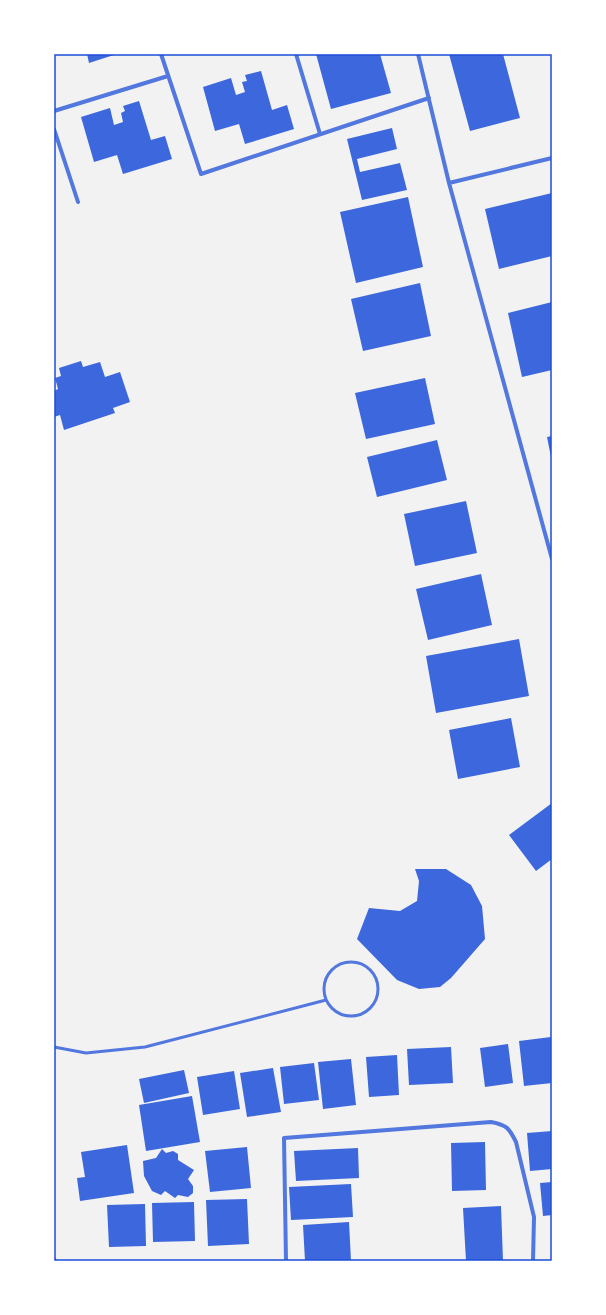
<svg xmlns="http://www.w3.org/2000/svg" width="606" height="1315" font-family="'DM Sans',sans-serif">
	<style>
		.building { fill: #3d67dc }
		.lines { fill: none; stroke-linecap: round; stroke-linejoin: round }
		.service { stroke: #5277de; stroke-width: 3 }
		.minor { stroke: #5277de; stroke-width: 4 }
		.neatline { fill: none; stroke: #1d4ed8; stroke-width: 1.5 }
	</style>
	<rect width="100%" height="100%" fill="#f2f2f2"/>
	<!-- building -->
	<path class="building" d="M87 54H117L89 63Z
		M316 54H380L391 93 331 109Z
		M449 54H503L520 118 470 131Z
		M261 71 272 110 287 105 294 129 245 144 239 124 215 131 203 87 231 78 236 95 245 92 242 82 247 81 245 75Z
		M139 101 151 140 165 136 172 159 123 174 117 155 94 162 81 117 110 108 114 125 123 122 121 113 125 111 123 106Z
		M392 128 397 149 357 159 360 172 400 163 407 190 362 200 347 139Z
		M552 193V256L499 269 485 209Z
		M408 197 423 267 356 283 340 212Z
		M420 283 431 336 363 351 351 299Z
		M552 302V370L522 377 508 313Z
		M81 361 83 367 100 362 105 377 120 372 130 402 113 408 115 413 64 430 60 415 54 417V391L58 389 55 378 61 376 59 368Z
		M425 378 435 424 366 439 355 393Z
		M552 436V457H551L547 437Z
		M437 440 447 480 377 497 367 457Z
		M466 501 477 553 415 566 404 514Z
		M481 574 492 625 428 640 416 589Z
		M519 639 529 696 436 713 426 656Z
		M511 718 520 767 458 779 449 730Z
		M552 803V859L536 871 509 835Z
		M415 869H446L471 885 482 906 485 939 451 978 440 987 419 989 397 980 357 939 369 908 400 911 417 901 419 881Z
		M551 1037 552 1083 524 1086 519 1041Z
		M508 1044 513 1083 485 1087 480 1048Z
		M451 1047 453 1083 409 1085 407 1049Z
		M397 1055 399 1095 369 1097 366 1057Z
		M351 1059 356 1105 323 1109 318 1062Z
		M314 1063 319 1100 284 1104 280 1067Z
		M273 1068 281 1112 247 1117 240 1073Z
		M184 1070 189 1093 144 1103 139 1079Z
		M234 1071 240 1109 203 1115 197 1077Z
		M192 1096 200 1142 146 1151 139 1105Z
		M552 1131V1169L530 1171 527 1133Z
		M485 1142 486 1190 452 1191 451 1143Z
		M127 1145 134 1193 80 1201 77 1178 85 1177 81 1152Z
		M247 1147 251 1188 210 1192 205 1151Z
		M358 1148 359 1178 296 1181 294 1151Z
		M162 1149 166 1153 173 1151 178 1154V1160L194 1170 188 1179 193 1186V1193L188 1197 178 1195 175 1198 165 1191 161 1195 152 1191 144 1176 143 1161 156 1158Z
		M552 1182V1215L543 1216 540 1183Z
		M351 1184 353 1217 291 1220 289 1187Z
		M247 1199 249 1244 208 1246 206 1200Z
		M194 1202 195 1241 153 1242 152 1203Z
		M145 1204 146 1246 109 1247 107 1205Z
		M501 1206 503 1261H466L463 1208Z
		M349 1222 351 1261H305L303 1225Z"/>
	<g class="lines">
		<!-- service -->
		<path class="service" d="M324 989a27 27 0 1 1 54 0a27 27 0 1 1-54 0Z
			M54 1047 86 1053 145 1047 326 1000"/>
		<!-- minor -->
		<path class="minor" d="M161 54 201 174 429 98
			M296 54 320 134
			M418 54 449 183 552 559
			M54 111 168 76
			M54 129 78 202
			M449 183 552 158
			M54 1259 55 1261
			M286 1261 284 1138 491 1122C507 1125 509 1128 516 1142L534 1217 533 1261"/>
	</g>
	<!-- border -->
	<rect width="606" height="1315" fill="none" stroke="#ffffff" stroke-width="110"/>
	<rect x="55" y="55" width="496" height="1205" class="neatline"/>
</svg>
